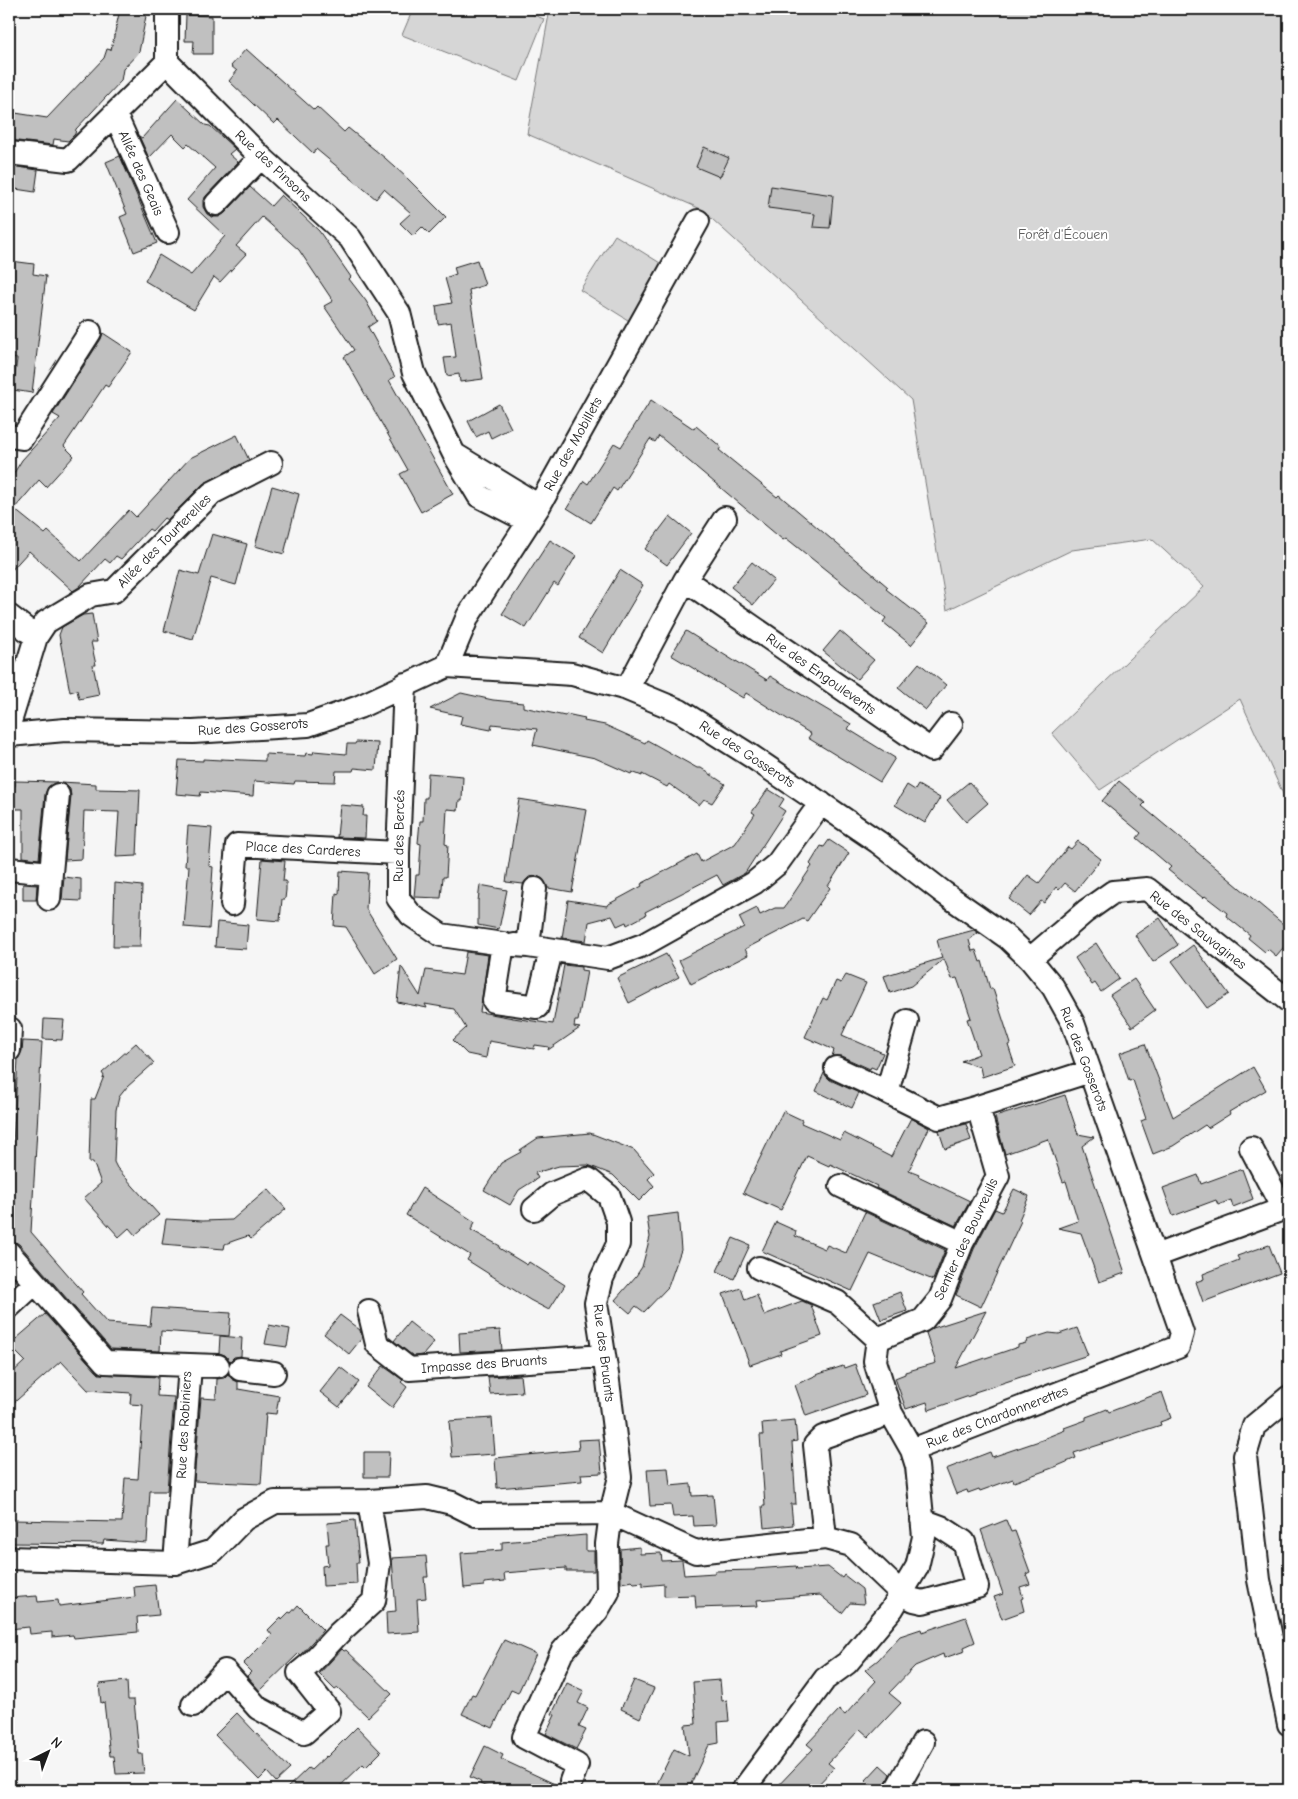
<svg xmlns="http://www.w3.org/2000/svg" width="1298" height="1799" font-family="'Comic Neue',sans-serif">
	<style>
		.green { fill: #d6d6d6; stroke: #797979 }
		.building { fill: #c0c0c0; stroke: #1c1c1c }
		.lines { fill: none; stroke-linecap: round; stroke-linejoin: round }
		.minor-casing { stroke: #1c1c1c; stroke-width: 26 }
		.minor { stroke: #fff; stroke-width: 22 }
		.labels { text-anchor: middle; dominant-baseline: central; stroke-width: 4; stroke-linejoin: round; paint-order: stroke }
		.street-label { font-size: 14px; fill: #1c1c1c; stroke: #fff }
		.park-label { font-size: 14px; fill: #5d5d5d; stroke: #fff }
	</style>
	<rect width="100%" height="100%" fill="#f6f6f6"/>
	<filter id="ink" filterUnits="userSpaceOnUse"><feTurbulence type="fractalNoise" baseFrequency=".02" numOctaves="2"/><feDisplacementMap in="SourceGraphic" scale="10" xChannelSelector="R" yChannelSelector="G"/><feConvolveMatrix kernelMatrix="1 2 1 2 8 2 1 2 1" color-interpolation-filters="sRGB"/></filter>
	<g filter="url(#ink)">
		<!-- green -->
		<path class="green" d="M413 9H519L544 19 519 81 402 35Z
			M550 9H1289V807L1240 699 1100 790 1052 733 1204 587 1152 539 1072 550 947 610 911 400 701 209 527 134Z
			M615 235 665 266 631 322 580 290Z"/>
		<!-- building -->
		<path class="building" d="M120 9H141L140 14 146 16 139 52 123 69 121 81 76 129 75 134 68 141 54 139 53 145 9 140V112L47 118 104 58 107 49 111 50Z
			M186 15 212 16V54H193L194 41H185Z
			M246 49 314 110 317 107 344 132 348 128 385 158 406 177 446 217 429 234 422 227 413 236 400 223 411 213 384 189 376 199 316 149 313 153 278 120 274 124 229 81 237 71 231 66Z
			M177 99 205 125 210 126 235 149 229 154 238 162 207 195 203 200V207L207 214 212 217H219L225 213 250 187 271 206 281 195 319 231 351 277 349 279 366 301 377 321 368 327 395 377 389 380 453 494 421 512 400 474 408 470 344 357 354 350 324 306 333 301 299 250 262 217 236 246 246 254 220 282 214 277 194 310 145 281 159 255 191 275 225 236 187 200 215 168 188 144 185 147 172 134 149 158 139 136 142 138Z
			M704 147 729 158 720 177 696 167Z
			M120 156 157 243 134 252 120 217 127 214 106 162Z
			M11 166 38 170 35 192 9 188Z
			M771 186 833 195 830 228 813 227 815 214 768 208Z
			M477 260 485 285 469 290 483 379 460 382 459 374 447 376 444 358 456 357 451 322 438 324 436 306 452 303 445 278 456 274 454 267Z
			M11 261 34 264 33 274 46 276 32 393 13 390 17 359 9 358V279Z
			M103 333 132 352 108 387 105 385 64 446 74 456 46 487 39 480 14 509 45 534 48 531 81 561 129 510 136 517 190 458 237 435 249 460 203 484 167 520 164 518 152 531 149 529 121 559 116 556 110 563 105 559 79 587 73 591 29 551 9 573V481L22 460 60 418 53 414 101 339Z
			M651 400 694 429 696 426 721 447 719 450 777 497 779 495 888 587 886 589 929 623 911 645 883 622 886 618 786 538 783 540 659 436 655 442 650 439 617 491 613 488 591 523 567 508 584 481 588 484 614 443 621 447Z
			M499 404 511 428 491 438 488 431 476 437 468 421Z
			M272 486 299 494 284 554 255 546Z
			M670 516 691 533 667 565 645 549Z
			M212 534 247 544 236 585 211 578 193 639 164 631 180 570 199 575Z
			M550 540 576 556 558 586 554 583 526 628 502 614Z
			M752 562 774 580 753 605 731 587Z
			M620 570 643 585 603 653 579 638Z
			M92 614 97 642H91L96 665H93L99 695 79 699 77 690 70 692 59 635 62 627 83 615Z
			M686 631 736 662V661L767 680 770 676 851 724 848 729 895 758 880 782 808 738 811 734 746 693 743 698 671 655Z
			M840 631 874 660 857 679 823 651Z
			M919 663 946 685 926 710 898 688Z
			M461 693 493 700 523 703V707L565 716 566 714 585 718 584 721 605 725 645 743 647 740 656 745 697 768H701L725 784 712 803 704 799 699 805 669 784 667 787 642 774V776L632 772 631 774 595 758 533 745 537 729 492 724 491 730 460 724 462 716 430 709Z
			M356 742 378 743 376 770 354 768 353 771H336L335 782 295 781 294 784 254 781 253 796 201 792 200 796 176 794 179 760 203 761V759L221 760V759L265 761V754L305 756 306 753 313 754 314 751 346 754 347 744H355Z
			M428 773 463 776 462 801H459L458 810 447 809 445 844 448 845 446 877H443L441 898 414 897 416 875H419L421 844 418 843 420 821H423L424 798H427Z
			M15 781 57 782 48 787 45 794 39 859 23 857V809H9V786H15Z
			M1119 781 1145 803 1142 806 1289 929V941L1276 956 1268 949 1265 952 1248 938 1250 935 1226 916 1227 913 1205 896 1203 898 1168 870 1171 867 1137 838 1141 833 1102 801Z
			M61 782 96 784V789L140 790 137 856 116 857 119 812 84 811 82 859 65 860 71 796 70 789 66 785Z
			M969 782 988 803 966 822 947 800Z
			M907 785 915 790 918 785 940 798 925 823 895 805Z
			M768 789 784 799 779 807 785 811 745 873 723 885 717 875 645 912 646 915 627 925 626 922 617 926 612 916 589 922 586 941 562 938 568 900 607 906V905L642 886 641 884 697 854 701 862 735 844 755 814 752 812Z
			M519 799 587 810 572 892 548 888 543 879 537 876 529 877 523 884 506 882Z
			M340 805 364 807 363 816H366L365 838 337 837Z
			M188 826 212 828 209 866 213 867 209 929 184 927 189 866H185Z
			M829 840 849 853 828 886 830 888 807 921 803 919 745 949 748 955 691 984 679 960 744 927 739 917 757 908 760 915 775 908H784L812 866 810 864 821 846 824 847Z
			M1078 841 1101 859 1075 891 1065 883 1059 890 1056 887 1044 903 1041 901 1029 915 1009 899 1028 875 1039 883 1068 847 1071 849Z
			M262 859 285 861 283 881H286V890L285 899H282L280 921 257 919Z
			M340 871 368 873 366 909 397 959 375 974 346 927 334 926 336 893 339 894Z
			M64 877 81 879V901L62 900Z
			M115 883 142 886 140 947H113Z
			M23 884 37 885 36 900H23Z
			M480 885 507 890 499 929 478 925V901Z
			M1160 918 1178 945 1153 962 1135 935Z
			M217 922 248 925 246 949 215 947Z
			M974 930 978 933 969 940 972 951 976 950 980 962 982 961 990 989H993L1011 1044 1008 1045 1015 1066 982 1077 980 1067 961 1061 979 1054 967 1019 971 1018 957 978 952 979 944 959 911 986 890 993 884 976 942 958 937 940Z
			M1096 943 1119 979 1101 992 1095 983 1092 985 1075 958Z
			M1193 945 1229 994 1207 1008 1172 961Z
			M466 952 488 955 480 1012 513 1018 553 1024 564 965 581 967V970L587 971 578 1021H575L574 1027 580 1028 548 1050 549 1047 535 1045 534 1049 489 1041 486 1058 467 1054 453 1040 466 1028 454 1009 425 1004 427 1008 397 1002 401 966 420 996 426 970 462 975Z
			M666 954 679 977 629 1003 617 978Z
			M846 975 866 983 842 1035 883 1053 876 1069 871 1067 870 1069 841 1056H832L834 1050 805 1037 823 998 827 1000 836 981 841 983Z
			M1134 979 1155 1010 1132 1027 1110 995Z
			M44 1019 64 1020 62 1040 43 1039Z
			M23 1041 42 1042 31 1232 83 1292 81 1294 107 1323 150 1326 152 1308 231 1313 229 1336 161 1331 160 1351 111 1349 19 1244 14 1241 9 1240V1213L18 1059 22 1051Z
			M136 1043 154 1063 127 1087 119 1097 116 1110 114 1162 117 1168 159 1215 135 1235 129 1228 119 1237 84 1198 101 1183 93 1162H89L91 1099H95L104 1076 102 1073Z
			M1145 1044 1173 1117 1253 1067 1266 1090 1229 1112 1230 1114 1208 1128 1205 1125 1173 1146 1153 1154 1141 1121 1146 1119 1133 1080 1129 1081 1120 1053Z
			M824 1073 830 1080 859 1093 852 1108 816 1091Z
			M1065 1095 1078 1134 1094 1137 1082 1146 1125 1273 1099 1282 1081 1233 1058 1228 1078 1221 1066 1181 1063 1182 1048 1139 1005 1154 995 1117Z
			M783 1111 802 1120 801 1123 840 1140 844 1133 891 1157 911 1118 929 1128 909 1170 919 1174 918 1176 970 1201 956 1226 876 1188 877 1186 858 1177 830 1164 829 1166 807 1156 781 1210 743 1193Z
			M966 1124 971 1140 945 1149 939 1131Z
			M590 1133 634 1150 654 1173 648 1179 654 1186 639 1201 613 1175 588 1165 559 1166 535 1173 538 1178 519 1190 510 1205 484 1190 501 1163 521 1152 520 1150 538 1138Z
			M1242 1169 1253 1199 1233 1207 1231 1200 1218 1205 1216 1200 1173 1216 1163 1188 1198 1175 1201 1184Z
			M422 1188 475 1222 471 1230 500 1246 499 1248 527 1265 529 1262 565 1285 549 1310 530 1300 467 1260 470 1255 406 1215Z
			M268 1189 286 1209 251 1239 248 1236 236 1240 225 1244 224 1249 162 1244 166 1219 203 1221 232 1220Z
			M1014 1189 1029 1196 1019 1220 1021 1221 981 1307 956 1295 974 1249 995 1209 1002 1212Z
			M865 1212 945 1250 933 1280 870 1254 852 1291 762 1251 776 1222 796 1231 795 1236 825 1249 827 1245 846 1253Z
			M678 1213 681 1250 668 1287 644 1312 636 1306 630 1313 615 1300 636 1276 642 1267 650 1237 647 1217Z
			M733 1238 750 1245 734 1279 717 1271Z
			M1269 1245 1280 1273 1203 1302 1196 1282 1204 1279 1203 1274 1239 1260 1237 1256Z
			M741 1288 745 1300 757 1295 764 1315 802 1301 811 1305 822 1336 780 1351 781 1354 750 1365 723 1294Z
			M900 1292 907 1311 881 1320 874 1302Z
			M986 1311 956 1368 1018 1347V1345L1026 1343 1027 1340 1049 1333 1059 1334 1077 1328 1088 1355 975 1392V1394L929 1410 927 1402 906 1409 895 1378 905 1374V1372L936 1363 926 1333 933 1328Z
			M45 1314 99 1374 158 1377 157 1396 174 1397 167 1491H150L147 1543 104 1540 103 1544 11 1543V1520L122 1522 125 1478 138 1479 143 1405 130 1404 131 1393 88 1390 61 1361 9 1407V1376L25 1361 9 1345Z
			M340 1315 360 1330 362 1338 349 1354 324 1334Z
			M409 1322 434 1342 423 1355 413 1356 394 1341Z
			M269 1325 290 1329 287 1347 265 1344Z
			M500 1330 502 1350 460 1352 459 1333Z
			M220 1336 242 1338 241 1356 234 1357 230 1361 225 1355 219 1353Z
			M855 1364 866 1395 806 1416 795 1385 819 1374 843 1366 844 1368Z
			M383 1366 403 1380 401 1382 407 1387 392 1408 366 1387Z
			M340 1367 359 1382 339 1407 320 1392Z
			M228 1374 232 1379 238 1382V1389L279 1396 276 1414 266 1413 261 1484 194 1481 201 1398 216 1399 217 1379 224 1378Z
			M520 1375 522 1392 490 1394 488 1377Z
			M1162 1392 1171 1418 1160 1422 1161 1425 1074 1453 1076 1458 1055 1467 1014 1482 1013 1479 980 1491 979 1489 968 1493 967 1490 956 1494 946 1469 990 1452 992 1457 1045 1439V1438L1065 1430 1064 1428 1086 1420V1417L1097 1413 1107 1409 1109 1412Z
			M492 1418 495 1454 452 1457 449 1421Z
			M795 1420 797 1441 792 1442 796 1504H791L793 1525 764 1528 762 1506H765L760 1435H763L762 1423Z
			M599 1439 602 1473 581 1474 582 1481 497 1488 495 1458 579 1450 578 1440Z
			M364 1452H389L388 1477H364Z
			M668 1468 670 1486 691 1484 692 1496 713 1495 716 1525 694 1526 693 1516 673 1517 671 1505 650 1506 647 1469Z
			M355 1520 359 1563H356L357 1584 323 1586 322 1566 328 1565 326 1544H329L327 1523Z
			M1006 1520 1011 1532 1015 1531 1030 1572 1026 1574 1030 1584 1020 1587 1023 1598 1021 1599 1024 1611 1002 1619 994 1597 1003 1594 981 1530Z
			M586 1535V1551H594V1571H566V1568L504 1573 505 1581 484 1583V1586L464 1588 461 1553 502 1550V1542Z
			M640 1547V1554L661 1553 662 1561 682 1560 684 1575 715 1573V1571L755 1570V1569L796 1566 797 1569 828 1567 842 1578 844 1575 862 1589 864 1604 850 1603 842 1613 820 1595 757 1600 758 1606 696 1608 695 1595 664 1596V1584L643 1586V1582L634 1583 632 1581 621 1583 620 1549Z
			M426 1556 428 1577H424L426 1598 417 1599 419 1632 387 1634 386 1612 396 1611 392 1558Z
			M155 1585 159 1615 137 1617 138 1632 74 1638 73 1635 52 1637V1632L30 1634 29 1627 9 1629V1598L37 1596 38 1602 58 1600 59 1606 135 1597 134 1587Z
			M298 1605 323 1630 302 1653 300 1655 299 1653 260 1691 247 1676 251 1672 243 1664 272 1635 268 1630 281 1617 282 1619 289 1612 291 1613Z
			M966 1617 975 1642 964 1647 965 1651 944 1658 943 1654 915 1666 889 1693 901 1703 869 1737 860 1729 828 1763 834 1768 813 1790H774L813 1749 807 1744 839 1710 845 1715 876 1681 865 1670 878 1660 900 1636 921 1629 922 1632Z
			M504 1640 536 1654 518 1693 511 1690 493 1728 462 1714 472 1694 475 1695Z
			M342 1649 344 1651 346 1650 392 1694 368 1717 338 1688 335 1690 319 1674Z
			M634 1680 654 1688 640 1718 621 1709Z
			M720 1680 722 1701 727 1700 729 1721 718 1722 719 1743 709 1745 688 1790H654L674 1749 689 1756 685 1725 696 1724 693 1682Z
			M127 1681 128 1700H134L139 1754H142L144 1773 116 1774 114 1756H110L104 1702 101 1703 99 1684Z
			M567 1683 584 1691 578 1703 588 1708 579 1727 586 1730 576 1749 546 1734 555 1715 552 1714Z
			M237 1713 290 1769 276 1782 267 1772 259 1780 215 1735Z
			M357 1727 381 1752 366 1767 363 1764 336 1790H285L308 1768 311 1770 326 1756 327 1757Z
			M485 1746 503 1755 501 1759 559 1786 562 1790H494L480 1784 481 1782 470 1777Z
			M880 1765 890 1774 883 1790H876L866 1780Z"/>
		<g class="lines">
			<!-- minor casing -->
			<g class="minor-casing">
				<path id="minor" d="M167 62 261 157 350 238 399 313 414 373 454 454 479 496 528 521
					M167 62V9
					M115 114 168 232
					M9 153 68 160 167 62
					M216 204 261 157
					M9 436 22 438 90 332
					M457 456 539 506
					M685 580 931 750 951 724
					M9 616 36 637 9 725
					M36 637 46 622 91 595 114 591 212 493 271 463
					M447 666 468 616 539 506 698 221
					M405 684 398 853V898L411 915 441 935 503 944 494 1001 537 1007 551 951
					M627 689 685 580 725 518
					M9 735 65 730 193 732 308 725 359 707 447 666 572 674 627 689 680 711 751 756 878 842 944 893 1008 938 1030 959 1053 987 1073 1023 1182 1333 1178 1347 912 1450 917 1466 924 1537 917 1567 892 1609 847 1663 825 1679 743 1790
					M9 869 51 873 58 795
					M49 899 51 873
					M232 904 237 845 398 853
					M514 945 528 946 535 889
					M528 946 608 958 643 945 754 883 777 864 821 803
					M1030 959 1086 911 1113 892 1147 889 1289 1001
					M907 1021 887 1092 939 1118 978 1107 1090 1071
					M9 1050 10 1029
					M836 1068 887 1092
					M841 1186 962 1243
					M534 1209 552 1194 588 1179 609 1196 618 1222V1244L602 1278 596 1303 608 1381 620 1477 611 1513 607 1544 608 1592 597 1611 562 1652 524 1737 577 1765 571 1781
					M9 1253 105 1362 218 1366
					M1155 1256 1283 1209 1251 1148
					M759 1268 837 1302 878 1339
					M9 1307 35 1283
					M369 1311 377 1344 409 1369 604 1356
					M240 1369 274 1373
					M1289 1397 1254 1426 1245 1456 1259 1580 1289 1724
					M912 1450 891 1413 875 1361 878 1339 923 1320 940 1299 962 1243 998 1176 978 1107
					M825 1538 815 1445 823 1437 891 1413
					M9 1558 175 1563 213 1551 244 1519 275 1502 369 1501 427 1497 452 1503 476 1515 611 1513 696 1552 825 1538 851 1545 902 1594 914 1600 923 1602 977 1587 964 1542 941 1527 922 1520
					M175 1563 190 1366
					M193 1705 225 1671 258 1708 304 1733 329 1711 299 1673 311 1663 339 1633 374 1601 379 1563 369 1501
					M896 1790 923 1742"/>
			</g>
			<!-- minor -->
			<use href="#minor" class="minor"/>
		</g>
	</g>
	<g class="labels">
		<!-- street labels -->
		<g class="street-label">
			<text transform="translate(273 166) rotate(43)">Rue des Pinsons</text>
			<text transform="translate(141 173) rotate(66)">Allée des Geais</text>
			<text transform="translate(573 444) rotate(-61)">Rue des Mobillets</text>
			<text transform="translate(164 541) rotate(-45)">Allée des Tourterelles</text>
			<text transform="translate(821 674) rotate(35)">Rue des Engoulevents</text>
			<text transform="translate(253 727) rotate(-4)">Rue des Gosserots</text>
			<text transform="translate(747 754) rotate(33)">Rue des Gosserots</text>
			<text transform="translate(399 836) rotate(-89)">Rue des Bercés</text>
			<text transform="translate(303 849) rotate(3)">Place des Carderes</text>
			<text transform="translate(1198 930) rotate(38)">Rue des Sauvagines</text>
			<text transform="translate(1084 1059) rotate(69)">Rue des Gosserots</text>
			<text transform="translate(966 1239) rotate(-65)">Sentier des Bouvreuils</text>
			<text transform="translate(604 1353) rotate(83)">Rue des Bruants</text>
			<text transform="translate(484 1364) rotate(-4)">Impasse des Bruants</text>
			<text transform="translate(997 1417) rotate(-21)">Rue des Chardonnerettes</text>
			<text transform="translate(184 1425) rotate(-87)">Rue des Robiniers</text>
		</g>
		<!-- park labels -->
		<g class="park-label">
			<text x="1063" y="234">Forêt d'Écouen</text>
		</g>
	</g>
	<!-- margin -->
	<rect width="1298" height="1799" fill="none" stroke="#fff" stroke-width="30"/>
	<rect x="15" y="15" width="1268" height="1769" fill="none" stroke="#1c1c1c" stroke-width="2" filter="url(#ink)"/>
	<!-- north arrow -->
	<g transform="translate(48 1752) rotate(42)" stroke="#ffffff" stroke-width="4" paint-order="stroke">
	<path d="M0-4L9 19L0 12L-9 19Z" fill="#1c1c1c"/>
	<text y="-8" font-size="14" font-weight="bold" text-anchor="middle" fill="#1c1c1c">N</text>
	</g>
</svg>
